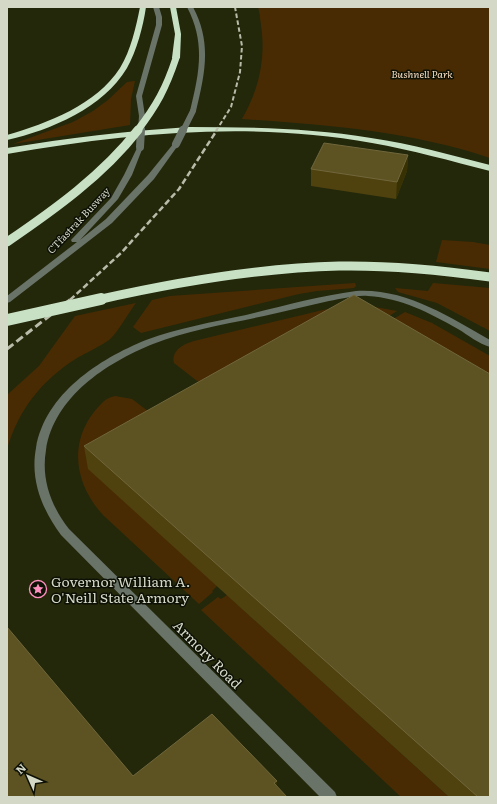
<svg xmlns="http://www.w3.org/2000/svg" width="497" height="804" font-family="Literata,serif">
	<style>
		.green { fill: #492b03 }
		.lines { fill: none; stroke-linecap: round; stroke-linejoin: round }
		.minor { fill: #697368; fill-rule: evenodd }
		.highway { fill: #c8e1c4; fill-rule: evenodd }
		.rail-far2 { stroke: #b8bca9; stroke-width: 2; stroke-dasharray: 4.5 2.5; stroke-linecap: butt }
		.rail-far1 { stroke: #b8bca9; stroke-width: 2.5; stroke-dasharray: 6 3; stroke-linecap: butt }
		.rail { stroke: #b8bca9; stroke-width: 3; stroke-dasharray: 8 4; stroke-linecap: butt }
		.minor-bridge-far1 { stroke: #697368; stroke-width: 6 }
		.minor-bridge { stroke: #697368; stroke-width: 8 }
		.highway-bridge-far2 { stroke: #c8e1c4; stroke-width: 7 }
		.highway-bridge-far1 { stroke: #c8e1c4; stroke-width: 9 }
		.highway-bridge { stroke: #c8e1c4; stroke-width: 12 }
		.wall { fill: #4f420e }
		.shaded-wall { fill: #373104 }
		.building { fill: #5d5222; stroke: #70673c }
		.labels { text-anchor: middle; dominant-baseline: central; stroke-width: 3; stroke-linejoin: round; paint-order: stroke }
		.far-park-label { font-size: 10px; font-style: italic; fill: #f7ddc1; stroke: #0d1005 }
		.far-street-label { font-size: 10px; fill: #d4d8c7; stroke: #0d1005 }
		.near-poi-label { font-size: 14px; fill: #d4d8c7; stroke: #0d1005; text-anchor: start }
		.near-street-label { font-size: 14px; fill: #d4d8c7; stroke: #0d1005 }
	</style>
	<rect width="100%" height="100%" fill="#23280b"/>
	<!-- green -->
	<path class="green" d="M258 7H490V158C409 131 327 125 242 119 259 90 266 58 261 25 260 19 260 13 258 7Z
		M135 81 131 99 130 125 13 144 73 122 93 111 108 100 127 82Z
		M442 240 473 242 490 245V269L436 262Z
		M355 283 356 286 354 288 317 291 299 294 141 333 133 327 152 300 170 296Z
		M433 283 490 288V331L437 303 398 292 395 288 428 291Z
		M136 303C129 312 117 334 109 340 99 347 87 352 77 358 41 381 19 409 7 449V395L39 366 75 316Z
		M369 306 397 311 375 325 210 391 174 363C171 350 184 344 194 341L323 310 337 307Z
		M405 312 432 323 490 356V398L380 327Z
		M115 396 132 399 165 424 217 586 212 591 213 592 199 604 103 515C76 486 68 445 94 412 101 404 105 398 115 396Z
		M227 595 449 797H401L201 610 218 597 221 599Z"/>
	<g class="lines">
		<!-- minor -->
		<path class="minor" d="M153 7H159L162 17V25L142 96 145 116 142 118 139 116 136 96 156 25V17Z
			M187 7H193C212 43 205 73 196 111L193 113 190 111C199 74 206 43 187 7Z
			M176 142 179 144 154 179 112 223 10 302 7 303V296L77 242H72L71 240 111 198 124 175 138 146 143 147 132 175 118 199 80 240 106 219 148 175 174 143Z
			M356 291C406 288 449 317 490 340V347C479 344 468 335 458 329 430 313 401 298 368 296 355 295 342 299 329 301 307 306 286 311 264 316 227 324 188 330 153 344 106 363 54 397 46 450 41 479 51 506 69 529L335 792 337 797H320L61 535C42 509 30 480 36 448 45 394 99 359 146 340 178 328 213 322 246 315 283 306 319 296 356 291Z"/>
		<!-- highway -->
		<path class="highway" d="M140 7H146C143 27 137 50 127 68 103 108 51 130 7 140V135C48 123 96 105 120 68 131 50 136 27 140 7Z
			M170 7H176L181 34 180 58 176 60 172 58 175 34Z
			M189 127C250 127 311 128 371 138 412 144 451 155 490 165V171C451 161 412 150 372 143 251 121 127 133 7 154V148C68 138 127 131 189 127Z"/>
		<!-- rail-far2 -->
		<path class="rail-far2" d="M216 131 231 107 240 72 242 46 235 7"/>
		<!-- rail-far1 -->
		<path class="rail-far1" d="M70 300 121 253 179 189 217 130"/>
		<!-- rail -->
		<path class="rail" d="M7 349 71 299"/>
		<!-- minor-bridge-far1 -->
		<path class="minor-bridge-far1" d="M141 131 142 116
			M183 131 193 111"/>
		<!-- minor-bridge -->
		<path class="minor-bridge" d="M176 144 183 130
			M140 147 141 130"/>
		<!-- highway-bridge-far2 -->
		<path class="highway-bridge-far2" d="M137 131C157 105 166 88 176 58"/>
		<!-- highway-bridge-far1 -->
		<path class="highway-bridge-far1" d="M7 242C54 210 103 175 138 130
			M97 300C176 282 257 268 339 266 390 265 440 270 490 277"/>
		<!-- highway-bridge -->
		<path class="highway-bridge" d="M7 320 101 299"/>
	</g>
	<!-- wall -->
	<path class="wall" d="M408 155 407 171 396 199 311 186V169Z
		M84 446 490 797H449L88 469Z"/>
	<!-- shaded-wall -->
	<path class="shaded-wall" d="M408 155 407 171 396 199 397 182Z
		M277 781 276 797 274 783Z"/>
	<!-- building -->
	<path class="building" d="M324 143 408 155 397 182 311 169Z
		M354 295 490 374V797H478L84 446Z
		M7 627 133 776 212 714 277 781 274 783 287 797H7Z"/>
	<!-- icons -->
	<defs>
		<g id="sight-ring" transform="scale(0.9)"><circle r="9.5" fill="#0d1005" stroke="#fe8ebd" stroke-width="1.5"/><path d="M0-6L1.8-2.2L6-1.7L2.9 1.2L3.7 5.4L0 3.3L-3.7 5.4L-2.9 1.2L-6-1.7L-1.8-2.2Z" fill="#fe8ebd"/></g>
	</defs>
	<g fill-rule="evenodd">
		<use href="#sight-ring" x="38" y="589"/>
	</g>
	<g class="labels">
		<!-- far-park labels -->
		<g class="far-park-label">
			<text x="422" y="73">Bushnell Park</text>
		</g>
		<!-- far-street labels -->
		<g class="far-street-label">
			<text transform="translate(78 220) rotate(-47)">CTfastrak Busway</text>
		</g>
		<!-- near-poi labels -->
		<g class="near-poi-label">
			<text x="51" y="581">Governor William A.<tspan x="51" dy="16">O'Neill State Armory</tspan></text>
		</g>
		<!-- near-street labels -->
		<g class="near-street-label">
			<text transform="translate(208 654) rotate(45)">Armory Road</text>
		</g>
	</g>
	<!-- border -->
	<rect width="497" height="804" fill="none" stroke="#d4d8c7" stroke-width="16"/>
	<!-- north arrow -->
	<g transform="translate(28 776) rotate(315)" stroke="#0d1005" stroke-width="3" paint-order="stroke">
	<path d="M0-3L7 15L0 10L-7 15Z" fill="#d4d8c7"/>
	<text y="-6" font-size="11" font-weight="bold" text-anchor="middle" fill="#d4d8c7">N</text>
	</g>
</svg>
